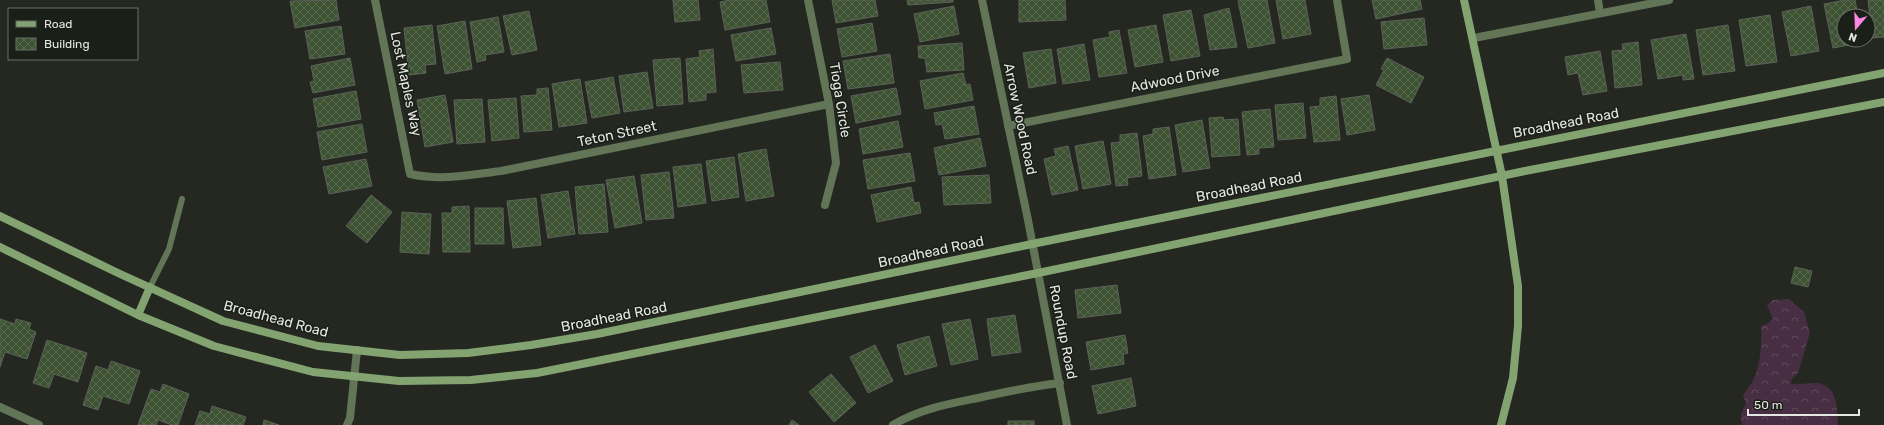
<svg xmlns="http://www.w3.org/2000/svg" width="1884" height="425" font-family="Rubik,sans-serif">
	<style>
		.forest { fill: url(#forest-crowns) }
		.building { fill: url(#building-cross-hatch); stroke: #5c6259 }
		.lines { fill: none; stroke-linecap: round; stroke-linejoin: round }
		.lane { stroke: #627657; stroke-width: 6 }
		.street { stroke: #627657; stroke-width: 8 }
		.secondary { stroke: #83a471; stroke-width: 8 }
		.labels { text-anchor: middle; dominant-baseline: central; stroke-width: 3; stroke-linejoin: round; paint-order: stroke }
		.street-label { font-size: 14px; fill: #e4e7e2; stroke: #1a1f18 }
	</style>
	<defs>
		<pattern id="forest-crowns" width="20" height="18" patternUnits="userSpaceOnUse"><rect width="20" height="18" fill="#472e42"/><path d="M2 6a3 3 0 1 1 6 0M12 15a3 3 0 1 1 6 0" fill="none" stroke="#614c5d"/></pattern>
		<pattern id="building-cross-hatch" width="8" height="8" patternUnits="userSpaceOnUse"><rect width="8" height="8" fill="#3d5232"/><path d="M0 0l8 8M0 8l8-8" fill="none" stroke="#596b4f"/></pattern>
	</defs>
	<rect width="100%" height="100%" fill="#242821"/>
	<!-- forest -->
	<path class="forest" d="M1789 299 1804 312 1810 333 1798 373 1791 380V384C1799 385 1807 383 1816 383 1838 385 1837 408 1838 425H1743C1738 417 1742 411 1746 404L1743 395C1747 389 1753 383 1755 376 1761 361 1762 341 1761 326L1767 324 1773 319 1767 305 1773 300Z"/>
	<!-- building -->
	<path class="building" d="M336 0 339 20 295 28 290 1Z
		M673 0H698L700 20 675 22Z
		M729 0H766L770 22 725 30 720 2Z
		M832 0H875L878 16 836 23Z
		M907 0H953V2L908 5Z
		M1019 0H1065L1066 20 1019 22Z
		M1244 0H1267L1275 43 1248 48 1238 1Z
		M1276 0H1305L1311 34 1283 39Z
		M1372 0H1420L1422 9 1376 19Z
		M1845 0H1855L1858 16H1844V40H1863L1864 42 1833 48 1824 4Z
		M1868 0H1884V37L1872 38Z
		M954 6 959 34 920 42 914 14Z
		M1811 6 1819 51 1791 56 1782 12Z
		M1229 8 1237 47 1210 50 1204 15Z
		M1191 10 1200 56 1171 61 1163 15Z
		M529 11 537 50 512 55 503 16Z
		M1770 15 1777 62 1746 66 1739 20Z
		M498 17 504 52 485 55 486 60 477 62 470 22Z
		M1424 18 1427 45 1384 49 1381 22Z
		M465 21 472 69 445 74 437 26Z
		M872 23 877 51 842 57 837 29Z
		M432 25 436 64 425 65 426 73 409 75 404 28Z
		M1156 25 1163 62 1135 67 1128 30Z
		M1728 25 1735 71 1703 75 1696 30Z
		M341 26 345 54 310 59 305 31Z
		M771 28 776 54 736 61 731 35Z
		M1119 30 1127 73 1099 77 1093 40 1110 37 1109 32Z
		M1686 34 1694 79 1683 80V75L1658 79 1651 40Z
		M1638 42 1642 85 1615 88 1612 51 1623 50 1622 44Z
		M962 43 964 70 927 72 925 58H919L918 46Z
		M1084 44 1090 80 1063 84 1057 49Z
		M713 49 716 92 706 93V100L689 102 686 59 700 57 699 51Z
		M1051 49 1056 83 1029 88 1023 53Z
		M1600 51 1607 91 1583 95 1578 73 1568 75 1565 57Z
		M890 54 894 83 848 89 843 61Z
		M350 58 355 85 313 93 310 82 314 81 311 66Z
		M680 58 683 104 657 106 653 60Z
		M1387 58 1424 77 1411 103 1376 85 1384 70 1381 69Z
		M780 62 783 90 744 93 741 65Z
		M647 72 653 108 624 112 619 76Z
		M963 73 966 85 970 84 973 100 925 109 920 81Z
		M613 77 620 113 592 118 585 82Z
		M580 79 587 123 559 127 552 84Z
		M548 88 552 130 524 132 521 96 537 95V89Z
		M896 88 901 114 856 123 851 96Z
		M356 91 361 119 318 127 313 99Z
		M445 95 453 142 425 147 417 100Z
		M1369 95 1375 130 1347 135 1341 99Z
		M1336 96 1340 140 1314 142 1310 107 1320 106V98Z
		M516 98 519 138 492 141 488 100Z
		M482 99 485 142 457 144 454 100Z
		M1303 103 1306 138 1278 140 1275 105Z
		M974 106 979 134 945 139 942 124 936 125 934 113Z
		M1270 109 1274 147 1259 148V154L1247 155 1242 112Z
		M1223 117 1224 120 1238 119 1240 155 1212 157 1209 118Z
		M1202 120 1210 168 1183 172 1175 125Z
		M898 121 903 147 863 154 859 129Z
		M362 124 367 152 322 160 317 132Z
		M1169 127 1176 175 1149 179 1143 136 1153 134V129Z
		M1137 133 1142 176 1127 178 1128 185 1116 186 1111 143 1120 142V135Z
		M980 138 986 166 939 175 934 148Z
		M1103 141 1111 184 1083 189 1075 146Z
		M1068 146 1078 190 1052 195 1044 159 1056 156 1054 149Z
		M766 149 774 196 746 201 738 154Z
		M910 153 915 181 868 189 863 160Z
		M734 157 739 197 712 201 706 161Z
		M366 159 372 186 329 194 323 167Z
		M701 164 706 203 678 207 673 167Z
		M669 172 674 218 646 220 641 175Z
		M989 175 991 203 944 205 942 177Z
		M634 176 642 223 615 228 606 180Z
		M604 184 608 232 579 234 575 187Z
		M911 187 914 203 919 202 921 213 877 222 871 195Z
		M568 191 575 234 548 238 541 195Z
		M371 195 392 212 367 243 346 226Z
		M536 198 541 245 513 248 507 201Z
		M469 206 470 252H443L442 213H452V207Z
		M475 208H503L504 244H475Z
		M402 212 431 214 429 254 400 252Z
		M1795 267 1812 271 1808 287 1791 283Z
		M1117 285 1121 313 1078 318 1075 290Z
		M1015 315 1021 352 992 356 987 319Z
		M0 319 15 324 16 319 31 323 29 329 36 332 27 359 5 352 0 367Z
		M970 319 978 359 951 365 942 324Z
		M1125 335 1128 353 1123 354 1124 364 1091 370 1086 342Z
		M929 336 937 366 905 375 897 345Z
		M47 340 87 353 78 382 54 374 49 388 33 383Z
		M875 345 893 381 868 393 850 357Z
		M111 361 140 371 129 404 103 396 98 410 83 405 96 366 108 370Z
		M831 374 856 403 834 422 809 392Z
		M1131 378 1136 406 1098 414 1092 386Z
		M163 384 189 394 178 425H172L158 420 156 425H138L151 389 160 392Z
		M212 406 246 417 243 425H195L200 411 210 414Z
		M264 420 279 425H263Z
		M792 420 799 425H789Z
		M1008 421H1034V425H1008Z"/>
	<g class="lines">
		<!-- lane -->
		<path class="lane" d="M150 287 169 249 182 199"/>
		<!-- street -->
		<path class="street" d="M375 0 410 174C442 181 469 175 501 171L829 104
			M808 0 829 104 836 163 825 205
			M982 0 1028 220 1067 425
			M1598 0 1600 13
			M1474 38 1669 0
			M1008 126 1347 59 1337 0
			M0 407 39 425
			M347 425 350 418 357 350
			M893 425C919 409 948 404 978 398 1005 392 1032 386 1060 383"/>
		<!-- secondary -->
		<path class="secondary" d="M1464 0 1502 176 1518 286V326L1513 378 1501 425
			M0 216 118 273 223 321 318 346 400 355 468 353 531 345 597 334 1032 244 1884 73
			M0 247 138 315 214 346 313 372 399 381 471 380 537 373 1038 273 1525 171 1884 102
			M138 315 150 287"/>
	</g>
	<g class="labels">
		<!-- street labels -->
		<g class="street-label">
			<text transform="translate(1175 79) rotate(-11)">Adwood Drive</text>
			<text transform="translate(406 84) rotate(78)">Lost Maples Way</text>
			<text transform="translate(840 100) rotate(81)">Tioga Circle</text>
			<text transform="translate(1020 119) rotate(78)">Arrow Wood Road</text>
			<text transform="translate(1566 123) rotate(-11)">Broadhead Road</text>
			<text transform="translate(617 134) rotate(-12)">Teton Street</text>
			<text transform="translate(1249 187) rotate(-11)">Broadhead Road</text>
			<text transform="translate(931 252) rotate(-12)">Broadhead Road</text>
			<text transform="translate(614 317) rotate(-11)">Broadhead Road</text>
			<text transform="translate(276 319) rotate(15)">Broadhead Road</text>
			<text transform="translate(1063 332) rotate(79)">Roundup Road</text>
		</g>
	</g>
	<!-- legend -->
	<rect x="8" y="8" width="130" height="52" fill="#1a1f18" stroke="#6b6f69"/>
	<rect x="16" y="21" width="20" height="6" fill="#83a471" stroke="#6b6f69"/>
	<text x="44" y="28" font-size="12" fill="#e4e7e2">Road</text>
	<rect x="16" y="38" width="20" height="12" fill="url(#building-cross-hatch)" stroke="#6b6f69"/>
	<text x="44" y="48" font-size="12" fill="#e4e7e2">Building</text>
	<!-- north arrow -->
	<g transform="translate(1856 28) rotate(199)"><circle r="19" fill="#1a1f18" stroke="#6b6f69"/>
	<path d="M0-3L7 15L0 10L-7 15Z" fill="#fa87e7"/>
	<text y="-6" font-size="11" font-weight="bold" text-anchor="middle" fill="#e4e7e2">N</text>
	</g>
	<!-- scale -->
	<path d="M1748 409v6h111v-6" fill="none" stroke="#e4e7e2" stroke-width="2"/>
	<text x="1754" y="409" font-size="12" fill="#e4e7e2" stroke="#1a1f18" stroke-width="3" paint-order="stroke">50 m</text>
</svg>
